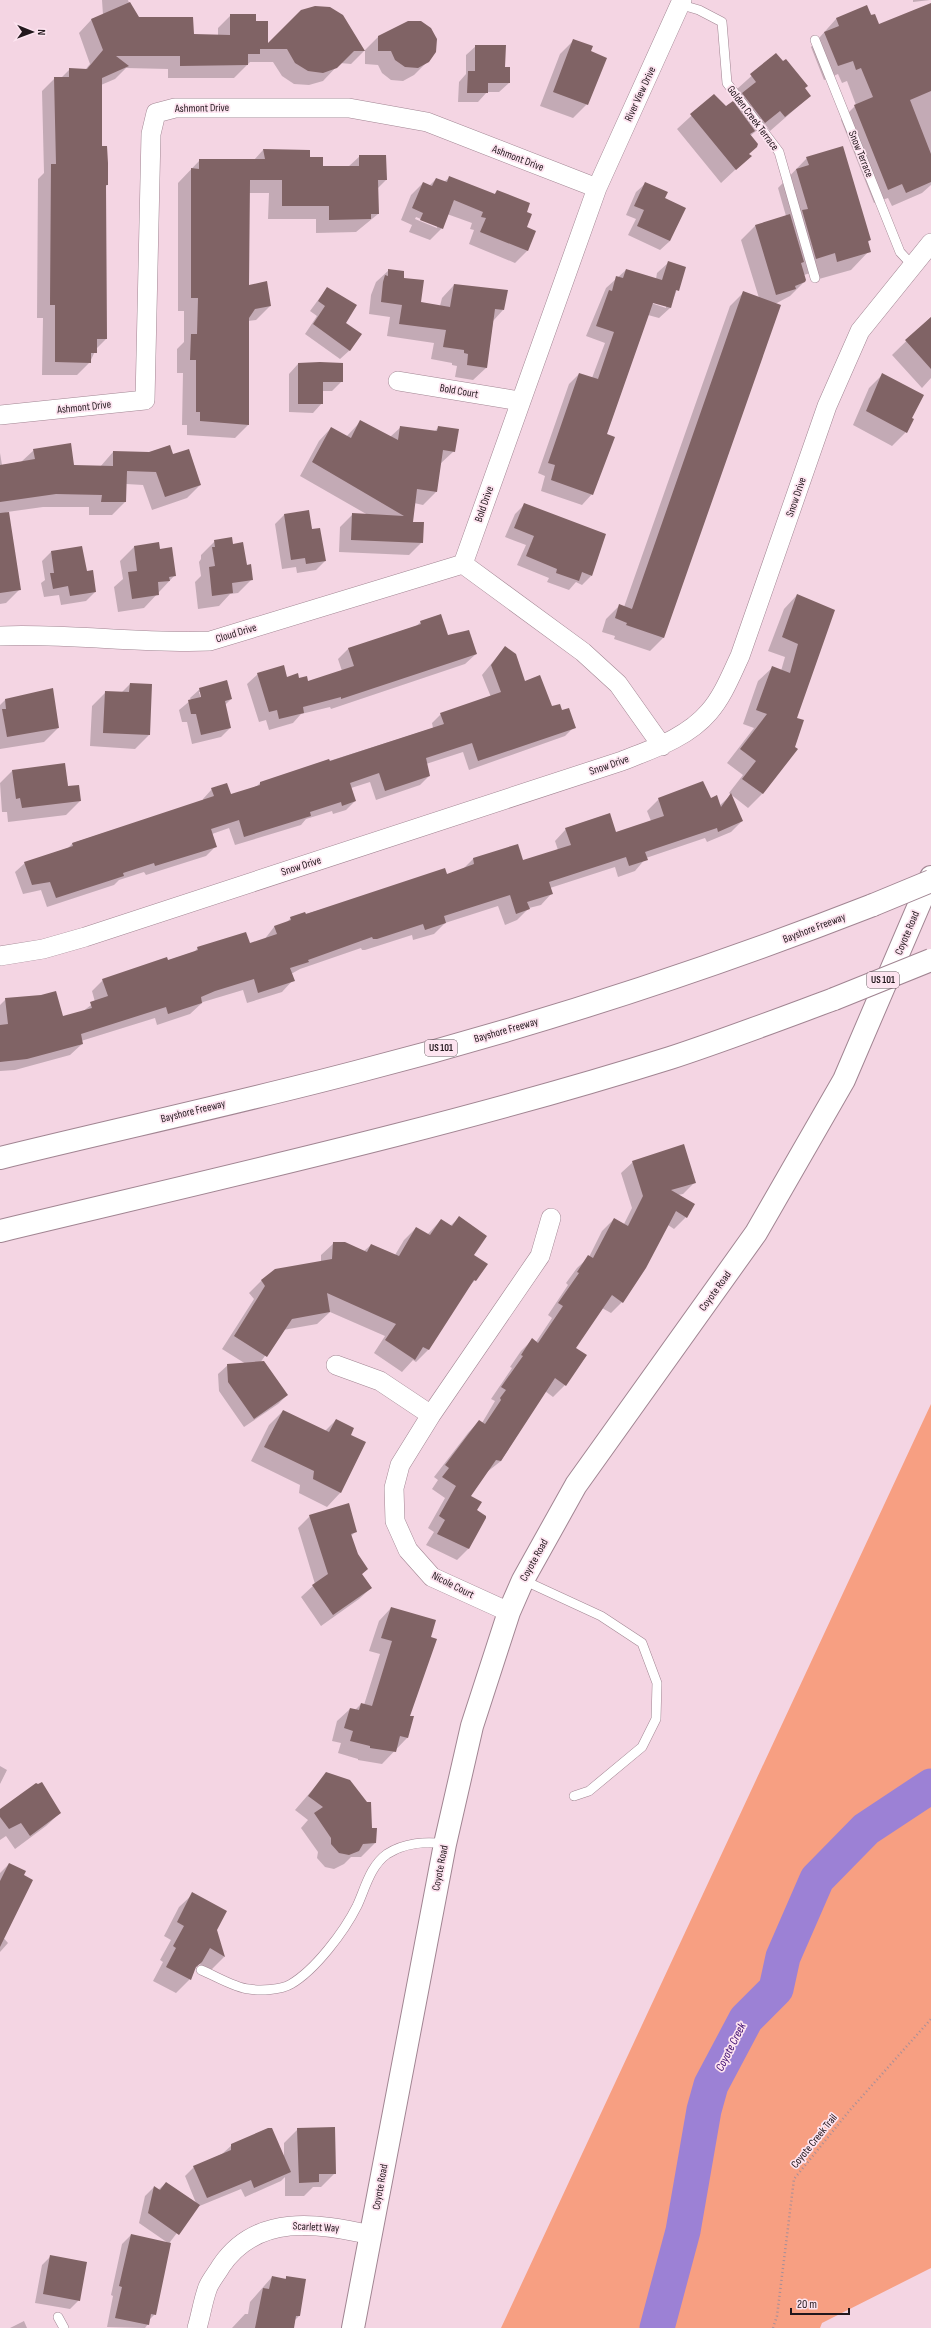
<svg xmlns="http://www.w3.org/2000/svg" width="931" height="2328" font-family="'Sofia Sans Condensed',sans-serif">
	<style>
		.green { fill: #f79f82 }
		.shadow { fill: #0003; fill-rule: evenodd }
		.lines { fill: none; stroke-linecap: round; stroke-linejoin: round }
		.river { stroke: #9c81d5; stroke-width: 35 }
		.building { fill: #806365 }
		.service-casing { stroke: #a18592; stroke-width: 10 }
		.minor-casing { stroke: #a18592; stroke-width: 20 }
		.tertiary-casing { stroke: #a18592; stroke-width: 24 }
		.motorway-casing { stroke: #a18592; stroke-width: 24 }
		.path { stroke: #a58e98; stroke-width: 2.5; stroke-dasharray: 1 3; stroke-linecap: butt }
		.service { stroke: #fff; stroke-width: 9 }
		.minor { stroke: #fff; stroke-width: 19 }
		.tertiary { stroke: #fff; stroke-width: 22 }
		.motorway { stroke: #fff; stroke-width: 22 }
		.motorway-bridge-casing { stroke: #a18592; stroke-width: 24; stroke-linecap: butt }
		.motorway-bridge { stroke: #fff; stroke-width: 22 }
		.labels { text-anchor: middle; dominant-baseline: central; stroke-width: 3.5; stroke-linejoin: round; paint-order: stroke }
		.shield { fill: #fde4f0; stroke: #64545c; stroke-width: 1 }
		.shield-label { font-size: 10px; font-weight: bold; fill: #22171c }
		.street-label { font-size: 11px; fill: #22171c; stroke: #fde4f0 }
		.water-label { font-size: 12px; font-style: italic; fill: #3b0970; stroke: #fde4f0 }
	</style>
	<rect width="100%" height="100%" fill="#f4d5e3"/>
	<!-- green -->
	<path class="green" d="M931 1404V2268L822 2323 820 2328H501Z"/>
	<!-- shadow -->
	<path class="shadow" d="M102 0H128L132 11 138 18 192 35 218 36V28L231 15 255 22 267 45 364 51 351 64 340 63 323 81 309 85 294 84 282 76 273 62H250L234 78H168V69L126 68 115 79 101 85V147L107 185 105 187 106 339 96 349 90 362 77 375H42L43 318H37L38 179 44 173 42 91 55 78H61L70 69 85 70 90 64 79 33 92 19 103 15Z
		M913 0H930L913 2Z
		M867 7 878 26 931 8V185L922 193 892 206 888 198 874 203 841 120 856 105 847 81 842 83 838 74 824 80 811 47 836 19Z
		M379 36 428 61 414 75 403 81 391 80 382 73 378 65 365 64V50Z
		M574 40 589 52 587 104 573 118 540 106 560 54Z
		M476 46 504 68 509 83 499 92H487L478 102H458L459 82 466 74V55Z
		M776 54 810 96 770 131 765 124 750 136 748 154 750 156 721 183 677 129 714 95 726 107 733 103 741 95 737 89Z
		M263 150 309 158 322 167H348L360 156 386 180 378 188V214L356 232 316 233V219H268L269 193H249L248 286 270 306 256 320 248 321V425L235 438 187 435V425H182L183 373H177V349L184 342V311H178V183L200 160H254Z
		M807 158 870 240 867 243 869 251 851 270 819 279 816 271 804 275V282L790 296 775 304 780 305 663 638 650 651 614 639 615 636 602 632 606 619 620 605 624 607 730 306 744 292 759 298 741 240 755 226 786 216 778 188Z
		M450 177 494 195 497 191 526 212V228L535 231 527 251 515 263 469 244 474 230 470 229 472 223 447 214 442 228 430 240 409 232 412 225 401 220 411 195 423 183 429 186 436 179 444 182ZM416 217 437 226V228L415 219Z
		M646 183 664 198 670 241 660 250 628 235 636 219 626 215 636 192Z
		M668 263 685 268 670 308 659 318 648 315 606 435 592 494 582 505 541 491 545 476 538 473 569 384 579 374 592 378 605 343 586 336 606 288 626 270 656 279 657 273ZM648 300 666 306V308L648 302Z
		M389 270 403 279 420 303 440 306 442 298 454 285 503 310 493 321 486 368 473 380 455 377 457 366 452 365V363L431 359 434 343 387 336 390 317 369 314 371 295 376 282Z
		M327 288 344 323 350 350 340 359 305 334 317 316 310 311Z
		M931 317V378L922 388 892 355Z
		M298 364 342 381 332 391H322V403L313 413 289 412V374Z
		M883 374 910 418 906 432 892 446 853 425 869 388Z
		M361 421 390 437 401 427 434 432 439 427 454 451 440 464 436 492 423 505 414 503 412 523 422 542 409 555 339 552 340 527 353 514 368 515 300 476 319 441 331 428 346 437Z
		M34 450 73 466 100 467 113 452 172 455 200 485 187 498 152 510 143 485 126 484 125 502 112 515H89V507H43L7 512 0 519V453L2 465 21 462Z
		M524 505 591 576 582 585 576 582 569 590 547 582 549 578 517 565 526 545 505 537 515 514Z
		M308 511 312 530 325 561 316 570 297 573 296 567 282 569 275 524 284 515Z
		M215 541 232 545 252 579 238 593 230 594 219 606 198 609 195 582 201 576 199 562 201 559V555Z
		M0 542 20 589 6 603 0 604Z
		M158 544 159 550 175 575 144 608 118 612 114 587 123 579 120 561 134 547Z
		M81 547 86 572 95 592 86 601 61 605 59 595 44 597 41 583 45 580 42 561 51 552Z
		M797 595 833 611 796 718 794 747 797 749 762 794 748 808 729 793 743 775 727 763 754 728 743 724 758 681 772 668 781 671 785 657 768 651 784 609Z
		M421 622 476 654 465 664 331 709 330 707 301 714 293 723 269 730 266 720 259 722 247 684 258 674 299 679 308 682 342 671 338 659 348 649 416 626Z
		M505 647 525 682 551 708 561 711 574 727 565 736 469 770 463 752 426 764 429 776 420 785 376 800 370 782 351 788 355 801 346 810 333 814 332 811 306 819 301 825 235 845 229 828 212 834 216 846 206 856 146 875 144 872 119 880 114 885 47 907 41 890 23 894 15 872 25 863 68 848 73 843 203 801V799L212 789 230 796 256 787 260 783 433 728 432 723 441 714 491 697 482 675Z
		M227 681 231 699 225 705 230 728 221 737 192 744 187 722H182L179 710 191 700 190 698 200 689ZM199 692H201L202 702Z
		M130 684 149 735 135 749 90 746 92 706 106 692 121 693Z
		M52 690 58 728 44 742 0 749V705L5 700Z
		M64 764 68 787 80 801 66 815 8 822 7 812H2L0 783 12 771Z
		M731 795 742 821 731 832 707 842 705 838 646 858 635 871 618 877 615 867 550 888 552 893 541 905 529 908 517 920 505 925 498 906 445 923 434 934 413 940 412 935 365 950H362L361 948 300 969 291 974 293 980 282 992 247 1003 243 990 203 1002 190 1014 157 1025 155 1018 81 1041 82 1044 70 1055 15 1070 0 1071V1005L6 999 62 1017 82 1012 95 1002 92 991 103 980 167 962 193 953 198 948 249 945 264 940 274 927 285 924 291 918 446 875 463 869 473 859 517 845 523 861 558 850 555 841 566 829 616 833 651 821 647 811 659 799 710 800 719 806Z
		M633 1162 695 1182 683 1194 678 1195 686 1217 674 1229 668 1225 622 1302 611 1313 602 1308 574 1348 586 1356 565 1385 553 1397 545 1391 501 1461 487 1472 470 1496 476 1511 468 1549 457 1560 426 1545 434 1532 428 1528 445 1498 432 1489 438 1480 434 1477 468 1433 479 1421 482 1423 495 1401 491 1399 512 1368 510 1367 521 1351 532 1340 536 1342 552 1318 548 1315 568 1285 566 1283 577 1268 589 1257 602 1231 614 1219 624 1224 632 1208 621 1173Z
		M459 1218 473 1255 475 1280 467 1289 428 1350 416 1362 413 1360 402 1372 374 1353 385 1336 330 1312 317 1324 283 1330 260 1363 287 1395 278 1404 244 1427 219 1391 218 1374 228 1365 246 1364 222 1349 254 1299 249 1293 261 1281 276 1270 321 1262V1255L334 1243 364 1251 371 1245 395 1255 404 1240 416 1228 427 1235 441 1220 450 1226Z
		M283 1411 325 1431 336 1420 349 1435 365 1443 340 1493 327 1507 299 1493 300 1485 251 1461 269 1425Z
		M310 1516 355 1532 351 1536 357 1554 367 1569 361 1575 371 1588 359 1599 321 1626 301 1597 315 1584 298 1528Z
		M391 1608 409 1716 407 1738 382 1764 358 1760V1759L338 1753 341 1743 332 1741 337 1721 350 1709 355 1710 361 1704 364 1705 380 1654 369 1651 379 1621Z
		M0 1766 7 1770 0 1784Z
		M327 1773 375 1843 361 1857H351L344 1864 334 1869 325 1867 317 1858 318 1852 301 1828 308 1820 295 1810Z
		M41 1783 60 1813 46 1826 15 1849 6 1836 0 1840V1810Z
		M9 1864 1 1935 8 1943 0 1952V1873Z
		M193 1894 216 1930 224 1957 211 1970 199 1964 194 1969 190 1979 176 1993 153 1981 163 1962 160 1960 171 1940 164 1936 179 1907Z
		M298 2129 335 2173 321 2187H313L304 2196H285V2177L281 2181 245 2197 241 2189 197 2207 170 2242 155 2314 149 2320 148 2324 145 2328 107 2327 113 2296 111 2295 122 2244 131 2235 168 2243 139 2223 145 2196 154 2187 158 2190 166 2183 196 2203 185 2176 194 2167 222 2154 232 2145 284 2159V2143Z
		M51 2256 79 2300 70 2309 35 2303 42 2265Z
		M272 2277 284 2280 287 2277 299 2316 295 2320 293 2328H232L245 2314H248L250 2302Z
		M24 2321 27 2328H10Z"/>
	<g class="lines">
		<!-- river -->
		<path class="river" d="M657 2328 683 2231 704 2110 711 2085 746 2019 776 1989 783 1957 817 1879 866 1829 931 1786"/>
	</g>
	<!-- building -->
	<path class="building" d="M130 2 139 17H193L194 34 230 35V14H256V21H268V43L301 10 315 6 330 7 343 15 365 51H354L337 68 323 73 308 71 295 63 287 49H260V54H248V65L180 66V56H116L129 66 102 78V146H107L108 163V185H106L107 339H97V353H91V363L55 362V305H50L51 164H56L54 77H69V68L87 69 103 50 91 19Z
		M931 3V91L910 100 931 154V182L906 193 902 184 888 190 854 105 873 97 861 68 856 70 853 61 838 66 824 32 839 26 836 18 867 5 871 15 875 14 879 24Z
		M408 21H421L431 28 437 39 436 52 429 62 418 68 405 67 395 60 391 51H378V36Z
		M573 39 593 46 591 51 607 58 588 105 553 92Z
		M475 45H506L505 67H510V83H488V93H467L468 71H475Z
		M776 53 783 61 786 59 808 86 805 88 811 96 785 117 780 111 765 123 742 93 756 82 750 74Z
		M714 94 726 106 733 101 755 131 750 134 758 144 757 147 749 154 752 156 736 170 690 114Z
		M843 146 871 240 868 241 871 252 837 262 835 253 816 259 802 210 808 209 796 169 809 165 806 157Z
		M263 149 310 150V157H323V166H359V155H386L387 180H378L379 214H371V219L329 220V206H282V180H250L249 285 267 281 271 306 255 309 249 318V425L200 421V412H196V360H190L191 334H197L198 298H191V168L199 169V159H265Z
		M449 176 495 194 497 190 530 203 527 212 532 214 527 227 536 231 528 251 480 232 486 218 481 217 483 212 454 200 443 229 420 220 423 213 412 208 423 182 432 186 436 178 447 182Z
		M645 182 668 192 665 198 686 208 670 241 637 226 644 210 634 206Z
		M790 214 804 262 801 263 806 280 805 282 795 286 796 289 776 295 755 225Z
		M668 261 686 267 679 291 676 290 671 308 653 303 607 434 615 437 593 495 551 480 555 465 548 463 579 373 598 379 614 332 596 326 609 290 612 291 616 276 623 278 626 269 662 280Z
		M388 269 404 271V278L424 280 421 302 450 307 454 284 508 290 504 310 495 309 487 368 467 365 468 354 464 353V350L443 347 446 330 399 324 402 305 381 302 383 282 385 275 388 276Z
		M327 287 357 305 346 323 362 334 350 351 313 324 325 306 318 301Z
		M743 291 781 305 664 638 626 625 627 623 615 618 619 604 632 609Z
		M931 317V369L905 340Z
		M320 362 343 363V382H323V404H298V363Z
		M882 373 924 395 912 418 914 419 907 433 866 411Z
		M360 420 398 440 400 426 437 431 438 426 459 429 455 452 443 450 437 492 417 489 413 522H424L423 543 351 540 352 513 404 516 312 462 331 427 351 438Z
		M71 443 74 465 113 466V451L149 452 170 445 173 454 189 449 201 485 165 497 156 472 127 471 126 502H101L102 495 56 494 0 502V465L35 459 33 449Z
		M524 503 606 534 592 576 582 572 579 581 556 573 557 569 526 556 534 536 514 528Z
		M309 510 312 529 320 528 326 561 306 564 305 558 291 560 284 514Z
		M9 512 21 590 0 593V513Z
		M232 537 233 544 243 542 247 565 251 564 253 580 232 583 233 593 212 596 209 567 215 566 212 547H215L214 540Z
		M159 542 160 549 172 547 176 576 169 577 170 581 158 582 159 595 132 599 128 572 137 571 134 546Z
		M82 546 87 571 93 570 96 592 70 596 68 586 53 589 50 573H54L51 551Z
		M797 594 835 610 797 718 804 720 795 747 798 749 763 794 742 779 756 761 740 749 767 714 756 710 772 666 790 673 798 644 782 637Z
		M441 614 448 635 469 630 477 654 341 699V697L303 707 304 713 279 719 277 710 269 712 257 673 284 665 287 677 298 673 299 678 307 676 308 681 354 666 348 648 421 624 420 621Z
		M505 646 516 654 525 681 540 675 552 706 560 704 562 710 569 708 576 728 478 761 472 743 426 758 430 776 385 791 379 773 350 783 356 801 342 806 341 802 310 812 311 816 244 837 239 820 211 829 217 847 155 866 154 863 123 873 124 876 56 898 50 882 32 885 24 862 73 846 72 843 214 796 211 788 227 783 231 794 260 785V782L329 759 330 761 444 724 440 713 501 692 491 665Z
		M227 680 232 699 225 701 231 728 201 735 196 714H191L188 700 201 697 199 688Z
		M130 683 152 684 150 735 103 733 105 691 129 692Z
		M53 688 59 728 7 737 2 709H6L5 699Z
		M65 763 68 786 79 785 81 801 22 808 20 798 16 799 12 770Z
		M703 781 711 798 717 795 721 807 731 793 743 821 718 832 717 828 645 852 648 860 629 866 626 857 549 882 553 894 527 902 530 909 516 914 510 895 444 916 446 923 425 930 423 924 377 939H373L372 937 308 960 309 962 290 968 295 981 258 993 254 979 215 991 201 997 202 1003 168 1014 166 1007 81 1034 83 1044 27 1059 0 1062V1025L8 1024 5 998 41 995 56 991 63 1016 92 1008 90 1002 108 996 102 979 167 957 168 960 198 950 197 947 246 932 250 943 277 934 274 926 291 920 290 917 305 912 306 914 445 868 447 874 474 864 473 858 518 844 523 860 571 845 565 828 610 813 616 832 664 816 658 798Z
		M684 1144 696 1183 671 1190 695 1204 687 1218 676 1211 646 1268 623 1303 612 1295 576 1348 587 1355 566 1386 555 1378 501 1461 496 1460 471 1496 482 1502 477 1510 486 1516V1518L469 1549 437 1534 445 1520 439 1516 456 1486 442 1477 449 1468 445 1465 479 1420 485 1424 501 1400 500 1398 506 1390 501 1387 523 1356 521 1355 532 1338 538 1343 563 1306 558 1303 579 1273 577 1272 588 1255 593 1258 614 1218 628 1226 643 1196 632 1161Z
		M459 1216 487 1236 474 1255 488 1264 476 1281 474 1280 429 1350 423 1347 415 1360 385 1340 396 1324 327 1293 330 1312 292 1319 267 1357 234 1336 265 1286 261 1280 275 1269 332 1259 333 1242H345L367 1252 371 1244 399 1256 416 1227 430 1235 441 1219 452 1226Z
		M264 1361 288 1395 254 1419 228 1382 227 1364Z
		M283 1410 329 1432 336 1419 354 1428 351 1435 366 1442 341 1493 313 1479 314 1471 264 1447Z
		M349 1503 357 1532 351 1534 358 1554 368 1569 362 1574 372 1588 333 1615 312 1585 328 1574 309 1515Z
		M391 1607 436 1620 431 1637 437 1639 410 1716H414L408 1738 400 1736 396 1752 370 1748V1746L350 1741 353 1731 344 1728 350 1708 359 1710 361 1703 372 1706 392 1641 381 1638Z
		M326 1772 350 1780 367 1802H371L372 1828H377L376 1843 363 1844 359 1851 349 1855 339 1853 331 1844V1838L314 1813 323 1807 308 1796Z
		M42 1782 61 1813 30 1836 21 1823 9 1829 0 1817V1809L36 1783 38 1784Z
		M9 1863 26 1871 24 1875 33 1880 0 1947V1881Z
		M192 1892 227 1911 217 1930 225 1957 210 1948 202 1962 196 1967 191 1980 166 1967 176 1948 173 1946 184 1926 177 1922Z
		M335 2127 336 2174H319V2182L299 2183 297 2128Z
		M268 2128H272L291 2172 254 2188 251 2180 207 2198 193 2166 231 2150V2144Z
		M166 2182 200 2205 179 2235 148 2213 154 2186 160 2190Z
		M131 2234 171 2243 156 2315 151 2314 149 2325 115 2318 122 2287 119 2286Z
		M50 2255 87 2262 80 2301 43 2294Z
		M272 2276 286 2279V2276L306 2279 300 2316H296L294 2328H255L263 2288 269 2289Z"/>
	<g class="lines">
		<!-- service casing -->
		<g class="service-casing">
			<path id="service" d="M682 5 699 10 722 22 727 83 779 152 815 278
				M815 40 900 252 912 265
				M523 1580 601 1616 642 1643 657 1683 656 1719 642 1747 589 1791 574 1796
				M201 1970C214 1975 235 1988 249 1989 260 1991 281 1990 291 1984 315 1970 344 1932 357 1906 365 1889 370 1866 387 1854 404 1843 426 1841 445 1844
				M58 2317 64 2328"/>
		</g>
		<!-- minor casing -->
		<g class="minor-casing">
			<path id="minor" d="M398 381 520 401
				M0 415 145 400 151 134 156 113 175 108H349L427 122 597 188
				M0 636C70 633 140 644 210 641L463 564
				M662 746 618 684 583 652 463 564 597 188 682 0
				M0 956 43 949 85 937 622 761C652 749 687 738 709 712 723 696 731 675 740 656L827 406 860 331 931 243
				M336 1365 380 1381 431 1415
				M509 1612 432 1577 408 1550 395 1521 394 1488 400 1465 431 1415 540 1256 551 1218
				M197 2328C201 2315 203 2300 208 2287 211 2280 217 2273 221 2266 257 2213 318 2223 371 2235"/>
		</g>
		<!-- tertiary casing -->
		<g class="tertiary-casing">
			<path id="tertiary" d="M353 2328 445 1844 472 1726 509 1612 523 1580 576 1485 756 1233 844 1080 931 877"/>
		</g>
		<!-- motorway casing -->
		<g class="motorway-casing">
			<path id="motorway" d="M0 1158C118 1129 238 1103 356 1072 531 1027 704 971 873 905
				M0 1231C224 1177 450 1127 670 1058 725 1040 780 1019 834 999"/>
		</g>
		<!-- path -->
		<path class="path" d="M773 2328 777 2316 794 2179 850 2110 931 2019"/>
		<!-- service -->
		<use href="#service" class="service"/>
		<!-- minor -->
		<use href="#minor" class="minor"/>
		<!-- tertiary -->
		<use href="#tertiary" class="tertiary"/>
		<!-- motorway -->
		<use href="#motorway" class="motorway"/>
		<!-- motorway-bridge casing -->
		<g class="motorway-bridge-casing">
			<path id="motorway-bridge" d="M873 905 931 881
				M834 999 931 960"/>
		</g>
		<!-- motorway-bridge -->
		<use href="#motorway-bridge" class="motorway-bridge"/>
	</g>
	<g class="labels">
		<!-- shield labels -->
		<g class="shield">
			<rect x="867" y="972" width="32" height="16" rx="3"/>
			<rect x="425" y="1040" width="32" height="16" rx="3"/>
		</g>
		<g class="shield-label">
			<text x="883" y="980">US 101</text>
			<text x="441" y="1048">US 101</text>
		</g>
		<!-- street labels -->
		<g class="street-label">
			<text transform="translate(640 94) rotate(-65)">River View Drive</text>
			<text transform="translate(202 108) rotate(-1)">Ashmont Drive</text>
			<text transform="translate(753 118) rotate(53)">Golden Creek Terrace</text>
			<text transform="translate(861 154) rotate(68)">Snow Terrace</text>
			<text transform="translate(518 158) rotate(21)">Ashmont Drive</text>
			<text transform="translate(459 391) rotate(10)">Bold Court</text>
			<text transform="translate(84 407) rotate(-6)">Ashmont Drive</text>
			<text transform="translate(796 497) rotate(-71)">Snow Drive</text>
			<text transform="translate(484 504) rotate(-71)">Bold Drive</text>
			<text transform="translate(236 633) rotate(-17)">Cloud Drive</text>
			<text transform="translate(609 765) rotate(-19)">Snow Drive</text>
			<text transform="translate(301 866) rotate(-18)">Snow Drive</text>
			<text transform="translate(814 928) rotate(-21)">Bayshore Freeway</text>
			<text transform="translate(907 933) rotate(-67)">Coyote Road</text>
			<text transform="translate(506 1030) rotate(-16)">Bayshore Freeway</text>
			<text transform="translate(193 1111) rotate(-14)">Bayshore Freeway</text>
			<text transform="translate(715 1291) rotate(-54)">Coyote Road</text>
			<text transform="translate(534 1560) rotate(-61)">Coyote Road</text>
			<text transform="translate(453 1585) rotate(27)">Nicole Court</text>
			<text transform="translate(440 1868) rotate(-79)">Coyote Road</text>
			<text transform="translate(814 2141) rotate(-51)">Coyote Creek Trail</text>
			<text transform="translate(380 2187) rotate(-80)">Coyote Road</text>
			<text transform="translate(316 2227) rotate(3)">Scarlett Way</text>
		</g>
		<!-- water labels -->
		<g class="water-label">
			<text transform="translate(731 2047) rotate(-63)">Coyote Creek</text>
		</g>
	</g>
	<!-- north arrow -->
	<g transform="translate(32 32) rotate(91)" stroke="#fde4f0" stroke-width="3" paint-order="stroke">
	<path d="M0-3L7 15L0 10L-7 15Z" fill="#22171c"/>
	<text y="-6" font-size="11" font-weight="bold" text-anchor="middle" fill="#22171c">N</text>
	</g>
	<!-- scale -->
	<path d="M791 2308v6h58v-6" fill="none" stroke="#22171c" stroke-width="2"/>
	<text x="797" y="2308" font-size="12" fill="#22171c" stroke="#fde4f0" stroke-width="3" paint-order="stroke">20 m</text>
</svg>
